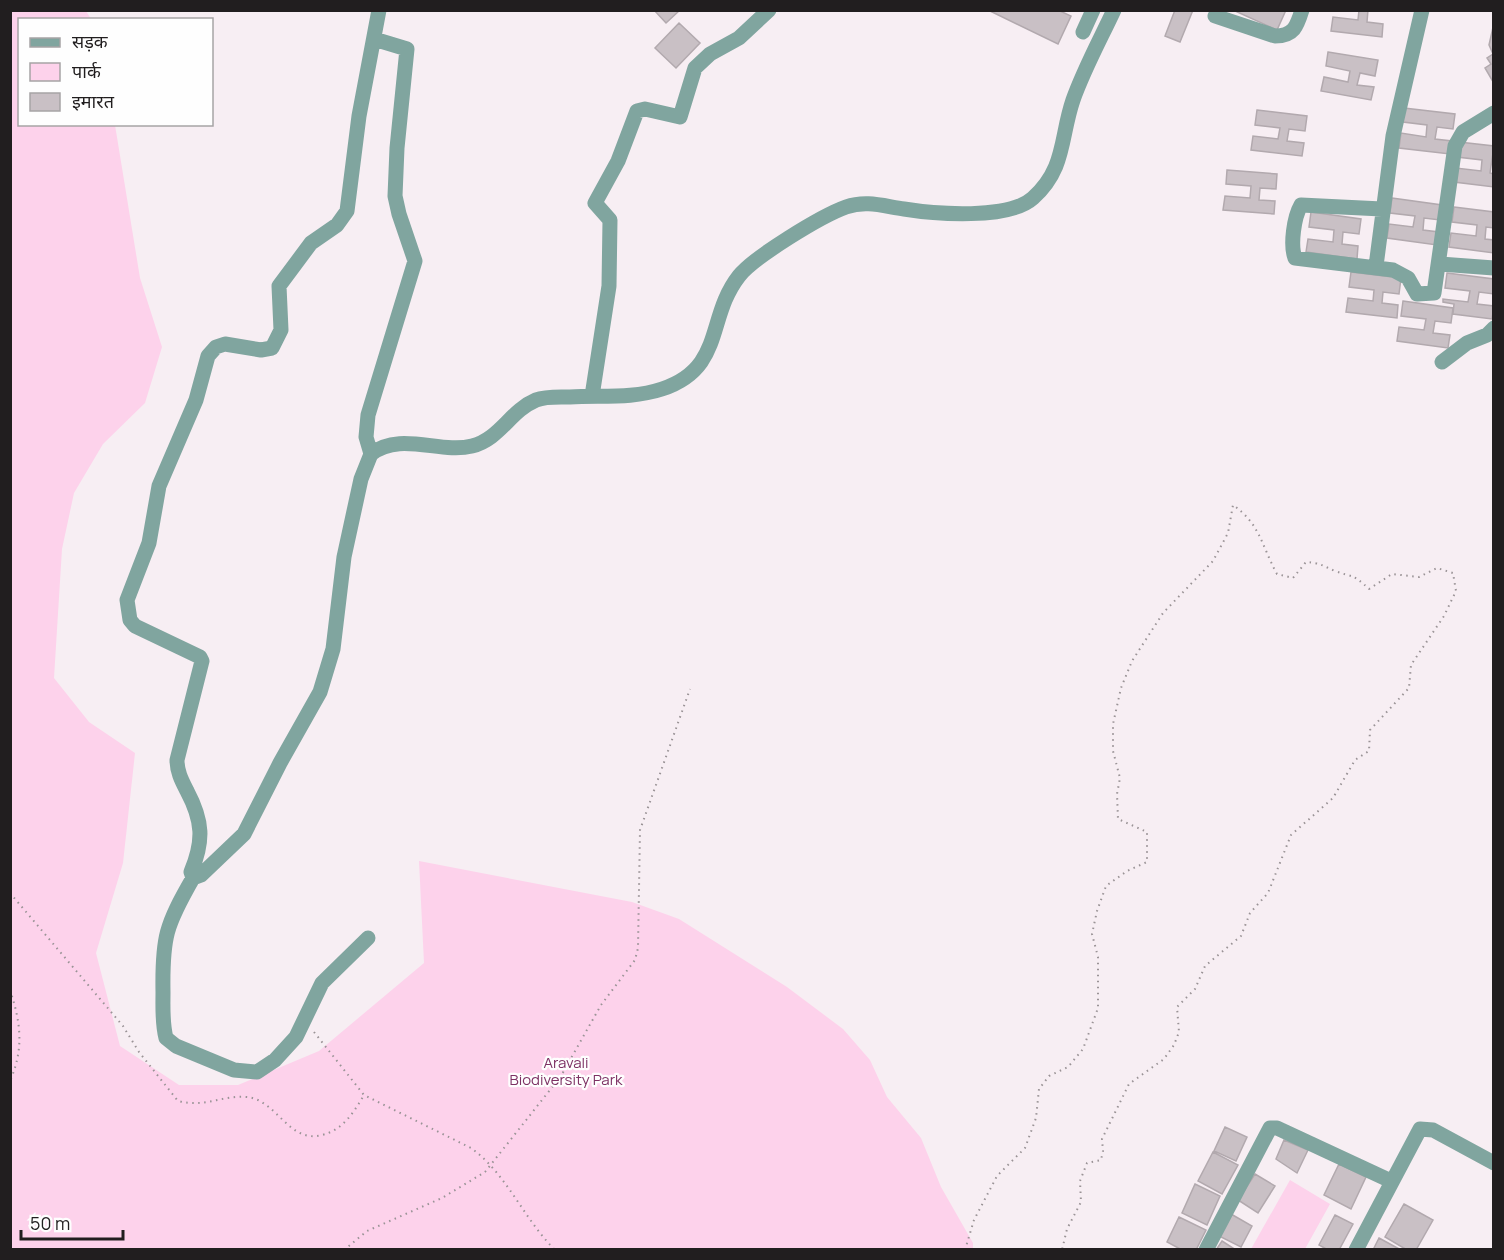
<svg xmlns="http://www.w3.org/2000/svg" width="1504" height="1260" font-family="Manrope,'Noto Sans Devanagari',sans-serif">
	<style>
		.green { fill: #fdd2eb }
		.building { fill: #c9c0c5; stroke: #b2a9ae; stroke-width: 1.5 }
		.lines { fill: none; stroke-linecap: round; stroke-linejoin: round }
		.path { stroke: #9a9396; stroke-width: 2; stroke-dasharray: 1.5 4.5; stroke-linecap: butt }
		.minor { stroke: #80a59f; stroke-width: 15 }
		.labels { text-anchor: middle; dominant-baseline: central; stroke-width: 4.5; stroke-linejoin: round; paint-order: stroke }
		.park-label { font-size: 15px; fill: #7d3164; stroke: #fefefe }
	</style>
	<rect width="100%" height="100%" fill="#f7eef3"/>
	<!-- green -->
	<path class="green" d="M10 11H86L91 19 20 20V124L115 125 140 278 162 347 145 403 103 444 74 493 62 549 54 678 89 722 135 753 123 863 96 953 120 1046 179 1085H238L319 1051 424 963 419 861 632 902 679 919 787 987 843 1029 870 1060 887 1097 921 1138 941 1187 973 1243V1249H11Z
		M1290 1180 1330 1204 1305 1249H1251Z"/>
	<!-- building -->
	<path class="building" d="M654 10H680L666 23Z
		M988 10H1058L1071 16 1058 44Z
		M1175 10H1193L1180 42 1165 36Z
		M1233 10H1286L1277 30Z
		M1359 10H1368L1367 22 1383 24 1382 37 1331 31 1333 17 1358 20Z
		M679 23 700 43 676 68 655 48Z
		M1494 23V78L1492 80 1485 68 1491 64 1487 58 1493 54 1489 45Z
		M1328 52 1378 60 1375 76 1360 73 1357 85 1374 87 1371 100 1321 91 1324 77 1348 82 1350 71 1326 66Z
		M1404 108 1455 114 1453 129 1437 127 1435 139 1452 141 1450 154 1399 148 1401 133 1426 137 1427 125 1403 122Z
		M1257 110 1307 116 1305 131 1289 129 1287 141 1304 143 1302 156 1251 150 1253 136 1278 139 1280 128 1255 125Z
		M1459 142 1494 146 1490 173 1494 174V187L1454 182 1456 168 1481 171 1482 160 1457 157Z
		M1227 170 1277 174 1276 189 1260 188 1259 200 1275 201 1274 214 1223 210 1225 196 1250 198 1251 186 1226 184Z
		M1392 198 1442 205 1440 220 1424 218 1423 230 1439 232 1437 245 1387 238 1389 224 1413 227 1415 216 1390 213Z
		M1454 207 1494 212V228L1486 227 1485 239 1494 240V253L1449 247 1451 233 1476 236 1477 225 1452 222Z
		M1311 212 1361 219 1359 234 1343 232 1342 244 1358 246 1357 259 1306 252 1308 239 1333 242 1334 230 1309 227Z
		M1351 272 1401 278 1399 294 1383 292 1382 303 1398 305 1397 318 1346 312 1348 298 1373 301 1374 290 1349 287Z
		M1447 273 1494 279V294L1479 292 1477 304 1494 306 1492 319 1453 314 1454 304 1443 302V299L1468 302 1470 291 1445 288Z
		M1403 301 1453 308 1451 323 1435 321 1433 333 1450 335 1448 348 1397 341 1399 327 1424 330 1426 319 1401 316Z
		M1225 1127 1247 1137 1236 1161 1214 1151Z
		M1284 1140 1308 1150 1297 1173 1276 1159Z
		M1213 1152 1238 1165 1222 1194 1198 1181Z
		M1339 1164 1366 1177 1351 1209 1324 1195Z
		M1255 1174 1275 1186 1258 1213 1238 1200Z
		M1195 1184 1220 1196 1207 1225 1182 1213Z
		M1404 1204 1433 1220 1416 1250H1407L1385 1237Z
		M1231 1214 1252 1226 1241 1247 1219 1236Z
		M1335 1215 1353 1224 1339 1250H1328L1319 1245Z
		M1179 1217 1206 1230 1196 1250H1182L1167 1242Z
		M1379 1238 1401 1250H1373Z
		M1222 1241 1236 1250H1216Z"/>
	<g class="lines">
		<!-- path -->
		<path class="path" d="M10 893 123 1026 139 1052 178 1101C205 1108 222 1095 247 1097 277 1100 289 1144 322 1135 343 1130 354 1112 364 1095
			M10 990C21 1023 24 1049 10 1081
			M314 1032 364 1095 471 1148C507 1174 523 1218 555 1250
			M344 1250 367 1231 442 1198 485 1172 561 1076 601 1005 635 960 638 948 640 830 690 689
			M965 1250 974 1220 997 1176 1025 1148 1036 1118 1039 1089 1049 1076 1068 1067 1083 1049 1098 1008V957L1092 934 1097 911 1106 886 1127 871 1147 862V832L1118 819 1117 794 1120 778 1113 751V724L1121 688 1132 661 1163 613 1213 561 1228 533 1233 505C1261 525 1261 545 1277 574L1293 578 1306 562C1321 563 1323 566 1335 571 1354 578 1352 573 1369 589L1392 574 1419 577 1437 568 1453 573 1456 591 1444 616 1411 665 1409 688 1370 730 1369 751 1355 760 1333 798 1291 835 1268 893 1250 913 1241 936 1205 966 1195 989 1177 1007 1179 1032 1174 1045 1164 1059 1129 1084 1102 1139 1103 1151 1101 1160 1087 1163 1080 1181 1081 1202 1067 1229 1062 1250"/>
		<!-- minor -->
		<path class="minor" d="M1215 16 1275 36C1294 36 1297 26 1302 10
			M1083 32 1093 10
			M1382 209 1301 205C1294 217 1290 245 1295 258L1393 270 1408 278 1417 294 1434 293 1455 146 1463 132 1494 113
			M1440 264 1494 268
			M1376 266 1393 136 1422 10
			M1442 362 1467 343 1487 335 1494 328
			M592 396 609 286 610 220 595 203 618 161 637 111 645 109 680 117 695 68 710 54 739 38 769 10
			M371 454 366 437 368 415 415 261 399 214 395 196 397 148 407 49 374 39
			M193 878 201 875 244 834 280 763 320 692 333 649 344 557 361 479 371 454C400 431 440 454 472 446 500 439 510 411 536 400 546 396 559 397 570 397 601 395 632 399 662 389 725 368 706 318 739 276 754 257 821 216 846 207 866 200 883 206 904 209 935 214 1009 220 1033 198 1066 168 1060 138 1073 100 1084 69 1100 40 1114 10
			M368 938 322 983 296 1037 275 1060 257 1072 234 1070 176 1046 166 1038C162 1023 163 1008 163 992 162 937 166 925 193 878L191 872C204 841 203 821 187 791 182 781 177 772 177 760L202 661 200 657 135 626 130 620 127 600 149 543 159 486 196 400 208 356 216 347 225 344 261 350 272 348 281 330 279 286 311 243 337 225 347 211 359 116 379 10
			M1206 1250 1270 1128H1277L1391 1181
			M1356 1250 1420 1129 1433 1130 1494 1163"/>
	</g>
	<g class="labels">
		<!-- park labels -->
		<g class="park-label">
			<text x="566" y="1062">Aravali<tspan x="566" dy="17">Biodiversity Park</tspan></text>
		</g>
	</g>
	<!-- border -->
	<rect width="1504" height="1260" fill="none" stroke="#211e1f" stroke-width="24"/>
	<!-- legend -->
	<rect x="18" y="18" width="195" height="108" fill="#fefefe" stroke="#a6a4a5" stroke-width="1.5"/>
	<rect x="30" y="38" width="30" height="9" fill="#80a59f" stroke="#a6a4a5" stroke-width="1.5"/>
	<text x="72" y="48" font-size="18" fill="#211e1f">सड़क</text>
	<rect x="30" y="63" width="30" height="18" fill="#fdd2eb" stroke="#a6a4a5" stroke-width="1.5"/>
	<text x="72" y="78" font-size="18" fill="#211e1f">पार्क</text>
	<rect x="30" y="93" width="30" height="18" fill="#c9c0c5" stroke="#a6a4a5" stroke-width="1.5"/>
	<text x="72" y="108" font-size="18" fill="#211e1f">इमारत</text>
	<!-- scale -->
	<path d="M21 1230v9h102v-9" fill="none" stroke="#211e1f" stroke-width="3"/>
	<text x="30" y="1230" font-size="18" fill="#211e1f" stroke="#fefefe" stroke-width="4.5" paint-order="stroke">50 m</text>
</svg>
